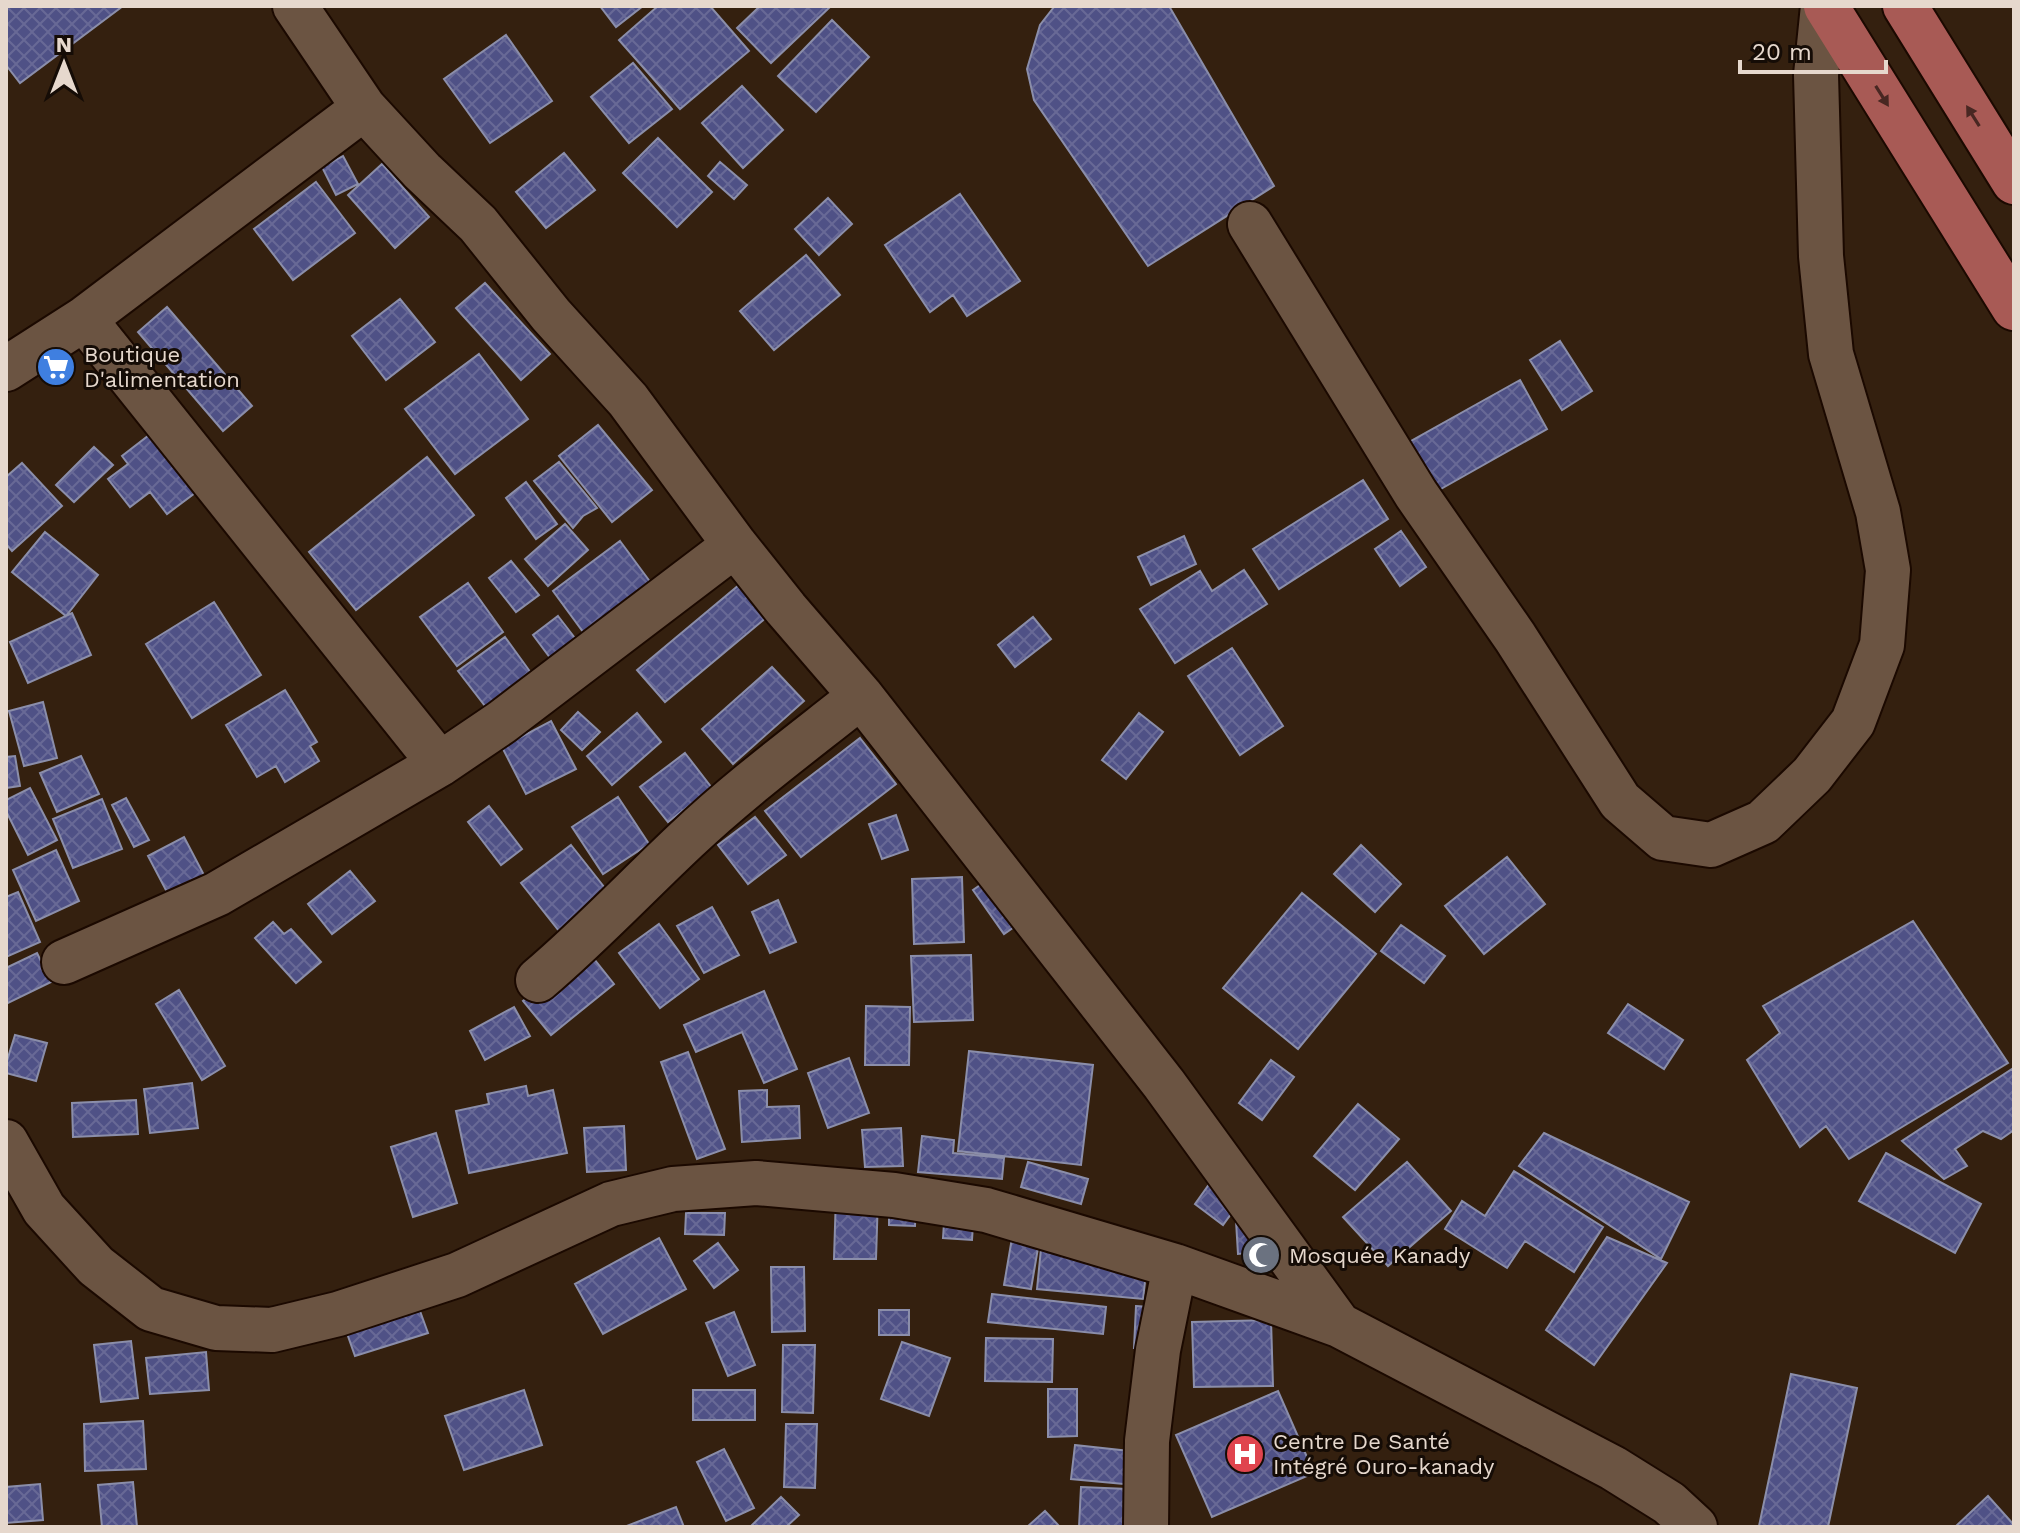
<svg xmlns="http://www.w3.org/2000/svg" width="2020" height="1533" font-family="'Work Sans',sans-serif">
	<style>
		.building { fill: url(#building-cross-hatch); stroke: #8b8eaa; stroke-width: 2 }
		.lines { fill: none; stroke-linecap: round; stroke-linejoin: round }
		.street-casing { stroke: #1b0900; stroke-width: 48 }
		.primary-casing { stroke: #1b0900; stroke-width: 48 }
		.street { stroke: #6b5442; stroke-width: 44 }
		.primary { stroke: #a85a55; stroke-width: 44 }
		.oneway { fill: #482722 }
		.labels { text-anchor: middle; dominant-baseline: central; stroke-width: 6; stroke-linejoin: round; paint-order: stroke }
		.poi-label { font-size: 22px; fill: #e6d8cd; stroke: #150c06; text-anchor: start }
	</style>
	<defs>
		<pattern id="building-cross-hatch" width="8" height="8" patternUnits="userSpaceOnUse" patternTransform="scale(2)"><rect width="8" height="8" fill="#4f5186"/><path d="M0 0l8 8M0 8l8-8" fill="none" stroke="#686996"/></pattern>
	</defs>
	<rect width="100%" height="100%" fill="#34200f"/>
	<!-- building -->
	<path class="building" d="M6 6H123L20 83 6 65Z
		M600 6H643L616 27Z
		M658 6H710L749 51 680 109 619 40Z
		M760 6H831L771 63 737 28Z
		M1169 6 1274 186 1148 266 1034 100 1027 69 1040 25 1054 7Z
		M832 20 869 57 816 112 778 76Z
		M506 35 552 101 490 143 444 79Z
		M633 63 672 109 629 143 591 97Z
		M742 86 783 130 743 168 702 123Z
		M658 138 712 192 677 227 623 173Z
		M564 153 595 190 546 228 516 192Z
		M343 156 358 184 336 195 322 167Z
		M720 162 747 185 734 199 708 176Z
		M382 164 429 217 395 248 348 195Z
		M316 182 355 233 293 280 254 229Z
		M960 194 1020 281 967 316 953 295 930 312 885 245Z
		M828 198 852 224 819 255 795 229Z
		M806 255 840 295 774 350 740 311Z
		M485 283 550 354 521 380 456 308Z
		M400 299 435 342 386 380 352 336Z
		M167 307 252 406 223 431 138 332Z
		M1560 341 1592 391 1562 410 1530 360Z
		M479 354 528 419 455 474 405 409Z
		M1520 380 1547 429 1432 494 1404 445Z
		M598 425 652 490 612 522 559 456Z
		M157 429 203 487 167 514 150 492 130 507 108 479 128 464 122 456Z
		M94 447 113 465 74 502 56 485Z
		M427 457 474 515 356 610 309 552Z
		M559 462 597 508 583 516 573 528 534 481Z
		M22 463 62 506 12 551 6 544V477Z
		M1363 480 1388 519 1279 589 1253 549Z
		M526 482 557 524 536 539 506 498Z
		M565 524 588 550 548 586 525 559Z
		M1401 531 1426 567 1400 586 1375 549Z
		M45 532 98 575 66 616 12 572Z
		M1184 536 1196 564 1151 585 1138 557Z
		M620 541 668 606 600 655 553 591Z
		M511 561 539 595 516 612 489 578Z
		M1244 570 1267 604 1175 663 1140 609 1200 571 1212 591Z
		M468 583 503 632 457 666 420 617Z
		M739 585 767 617 665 702 637 670Z
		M214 602 261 675 192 718 146 644Z
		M72 613 91 655 28 683 10 642Z
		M558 616 588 655 563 675 533 635Z
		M1033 617 1051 639 1015 667 998 645Z
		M505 637 544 691 499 724 458 671Z
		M1232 648 1283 726 1240 755 1188 676Z
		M772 667 804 701 733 764 702 729Z
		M285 690 317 742 310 746 319 761 285 782 276 766 257 777 226 725Z
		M43 702 57 758 24 766 9 711Z
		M578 712 600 732 582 750 561 730Z
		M637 713 661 742 612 785 587 756Z
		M1139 713 1163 732 1126 779 1102 760Z
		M551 721 576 769 526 794 502 747Z
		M860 738 896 784 801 857 765 811Z
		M685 753 712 788 668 822 640 787Z
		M15 756 20 786 6 788V757Z
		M81 756 99 794 57 812 40 773Z
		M30 788 57 840 28 855 6 811V800Z
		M618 797 649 844 603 874 572 827Z
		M126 798 149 840 134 847 112 805Z
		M102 799 122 849 73 868 53 819Z
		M489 806 522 849 501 865 468 822Z
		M896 815 908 850 882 859 869 824Z
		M755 817 786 855 748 884 718 845Z
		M184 837 215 896 179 915 148 856Z
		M571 845 616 902 567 941 521 883Z
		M1361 845 1401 884 1375 912 1334 874Z
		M56 850 79 901 36 921 13 870Z
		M1507 857 1545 904 1484 954 1445 906Z
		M1005 868 1036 912 1004 934 973 890Z
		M350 871 375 901 332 934 308 904Z
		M962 877 964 942 914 944 912 879Z
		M18 892 40 942 6 957V897Z
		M1302 893 1376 954 1298 1049 1223 988Z
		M778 900 796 942 770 953 752 912Z
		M712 907 739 955 704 973 677 926Z
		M1913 921 2008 1063 1849 1159 1826 1126 1800 1147 1747 1060 1780 1033 1763 1006Z
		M273 922 284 934 291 929 321 962 296 983 255 938Z
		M659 924 699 979 660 1008 619 953Z
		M1401 925 1445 956 1424 983 1381 951Z
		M587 950 614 984 551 1035 523 1001Z
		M37 953 51 982 6 1004V968Z
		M971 955 973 1020 914 1022 911 956Z
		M179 990 225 1066 202 1080 156 1004Z
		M764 991 797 1069 764 1083 742 1032 696 1052 684 1025Z
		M1628 1004 1683 1040 1664 1069 1608 1033Z
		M866 1006 910 1007 909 1065H865Z
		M514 1007 530 1036 485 1060 470 1031Z
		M15 1035 47 1043 36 1081 6 1073V1064Z
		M969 1051 1093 1065 1081 1165 958 1151Z
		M688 1052 725 1149 697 1159 661 1062Z
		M849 1058 869 1113 828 1128 808 1073Z
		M1271 1060 1294 1077 1262 1120 1239 1103Z
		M2012 1069 2014 1073V1130L2001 1139 1983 1131 1955 1149 1967 1166 1944 1179 1902 1141Z
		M192 1083 198 1128 150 1133 144 1089Z
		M526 1086 528 1096 553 1090 567 1153 469 1173 456 1111 489 1104 487 1094Z
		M767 1090V1107L799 1106 800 1138 742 1142 739 1091Z
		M136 1100 138 1134 73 1137 72 1103Z
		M1358 1104 1399 1139 1355 1190 1314 1156Z
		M624 1126 626 1170 587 1172 584 1128Z
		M901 1128 903 1166 865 1167 862 1130Z
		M436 1133 457 1203 413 1217 391 1147Z
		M1544 1133 1689 1202 1661 1259 1519 1166Z
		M922 1136 954 1140 953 1153 1004 1158 1002 1179 918 1172Z
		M1886 1153 1981 1204 1955 1253 1859 1201Z
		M1028 1162 1088 1179 1081 1204 1021 1187Z
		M1407 1162 1451 1211 1388 1266 1343 1217Z
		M1514 1171 1603 1227 1574 1272 1525 1241 1507 1268 1445 1229 1462 1201 1485 1216Z
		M1215 1176 1244 1196 1223 1225 1195 1204Z
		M836 1195 878 1196 876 1259H834Z
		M889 1200H916L915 1226 889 1225Z
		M945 1208 974 1209 972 1240 943 1238Z
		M686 1213H725L724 1235 685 1234Z
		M1286 1217 1289 1249 1238 1254 1236 1221Z
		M1043 1229 1150 1239 1143 1299 1037 1289Z
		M1607 1237 1667 1263 1594 1365 1546 1330Z
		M659 1238 686 1289 603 1334 575 1284Z
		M1012 1238 1039 1242 1031 1289 1004 1285Z
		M718 1243 738 1270 714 1288 694 1261Z
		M771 1267H804L805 1331 772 1332Z
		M992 1294 1106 1307 1103 1334 988 1322Z
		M416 1300 428 1333 355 1356 343 1322Z
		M1136 1306 1164 1308 1163 1348H1134Z
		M879 1310H909V1335H879Z
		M734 1312 755 1365 728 1376 706 1323Z
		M1271 1320 1273 1386 1194 1387 1192 1322Z
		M986 1338 1053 1339 1052 1382 985 1381Z
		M131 1341 138 1398 101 1402 94 1345Z
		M902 1342 950 1358 929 1416 881 1399Z
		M783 1345H815L813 1413 782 1412Z
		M206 1352 209 1390 150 1394 146 1358Z
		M1791 1374 1857 1388 1828 1527 1759 1526Z
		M1048 1389H1077V1436L1048 1437Z
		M524 1390 542 1445 464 1470 445 1416Z
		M693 1390H755V1420H693Z
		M1278 1391 1314 1473 1212 1517 1176 1435Z
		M143 1421 146 1469 85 1471 84 1424Z
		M786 1424H817L815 1488 784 1487Z
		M1075 1445 1138 1452 1134 1485 1071 1479Z
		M724 1449 754 1508 726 1521 697 1462Z
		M133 1482 137 1527H102L98 1485Z
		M40 1484 43 1520 6 1523V1487Z
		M1081 1487 1151 1490 1149 1527H1079Z
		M1988 1496 2014 1525 2013 1527H1955Z
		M781 1497 799 1515 786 1527H750Z
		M676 1507 684 1527H624Z
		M1045 1511 1060 1527H1027Z"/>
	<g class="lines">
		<!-- street casing -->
		<g class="street-casing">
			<path id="street" d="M295 6 364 108 422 171 478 224 551 315 628 400 735 545 786 609 861 696 1164 1084 1339 1325
				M1250 224 1416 494 1515 637 1620 801 1663 838 1711 845 1763 822 1812 775 1853 722 1882 645 1888 570 1878 512 1831 354 1821 256 1816 75 1823 6
				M84 319 440 764
				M6 369 84 319 364 108
				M64 962 217 894 440 764 502 722 735 545
				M538 980C590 936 636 887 686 840 741 788 802 743 861 696
				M6 1142 44 1209 96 1266 151 1309 216 1328 272 1330 338 1314 457 1275 611 1204 673 1189 756 1183 894 1195 986 1210 1175 1266 1339 1325 1613 1468 1669 1503 1695 1527
				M1146 1527 1147 1441 1158 1350 1175 1266"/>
		</g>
		<!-- primary casing -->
		<g class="primary-casing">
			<path id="primary" d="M1826 6 2014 308
				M1905 6 2014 182"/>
		</g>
		<!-- street -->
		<use href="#street" class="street"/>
		<!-- primary -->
		<use href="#primary" class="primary"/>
	</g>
	<!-- one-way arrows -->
	<defs><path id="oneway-solid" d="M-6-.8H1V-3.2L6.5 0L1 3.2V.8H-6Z" transform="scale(2)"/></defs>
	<g class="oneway">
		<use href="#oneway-solid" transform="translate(1882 96) rotate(58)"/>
		<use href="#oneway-solid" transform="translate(1973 116) rotate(-122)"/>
	</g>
	<!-- icons -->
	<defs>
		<g id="supermarket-disc" transform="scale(2)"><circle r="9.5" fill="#3f7fe0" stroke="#150c06"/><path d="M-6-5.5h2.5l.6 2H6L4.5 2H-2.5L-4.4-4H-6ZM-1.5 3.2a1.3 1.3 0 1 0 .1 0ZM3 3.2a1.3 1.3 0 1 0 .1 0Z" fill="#fff"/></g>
		<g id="mosque-disc" transform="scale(2)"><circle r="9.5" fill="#6b7280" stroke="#150c06"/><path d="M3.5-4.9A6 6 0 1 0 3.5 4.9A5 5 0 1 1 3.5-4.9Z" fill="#fff"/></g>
		<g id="hospital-disc" transform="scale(2)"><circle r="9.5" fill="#e0444e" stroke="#150c06"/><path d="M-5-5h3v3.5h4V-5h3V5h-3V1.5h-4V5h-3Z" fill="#fff"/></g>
	</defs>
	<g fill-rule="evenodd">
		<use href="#supermarket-disc" x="56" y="367"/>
		<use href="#mosque-disc" x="1261" y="1255"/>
		<use href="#hospital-disc" x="1245" y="1454"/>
	</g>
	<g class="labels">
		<!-- poi labels -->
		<g class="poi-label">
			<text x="84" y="354">Boutique<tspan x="84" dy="25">D'alimentation</tspan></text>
			<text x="1289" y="1255">Mosquée Kanady</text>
			<text x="1273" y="1441">Centre De Santé<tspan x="1273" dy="25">Intégré Ouro-kanady</tspan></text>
		</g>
	</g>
	<!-- border -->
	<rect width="2020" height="1533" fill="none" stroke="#e6d8cd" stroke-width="16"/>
	<!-- north arrow -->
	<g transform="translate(64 64)" stroke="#150c06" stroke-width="6" paint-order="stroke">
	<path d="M0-6L14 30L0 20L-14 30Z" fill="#e6d8cd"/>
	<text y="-12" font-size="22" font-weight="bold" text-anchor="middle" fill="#e6d8cd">N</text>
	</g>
	<!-- scale -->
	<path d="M1740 60v12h146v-12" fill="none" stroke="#e6d8cd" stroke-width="4"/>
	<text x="1752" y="60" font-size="24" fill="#e6d8cd" stroke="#150c06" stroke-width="6" paint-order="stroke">20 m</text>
</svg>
